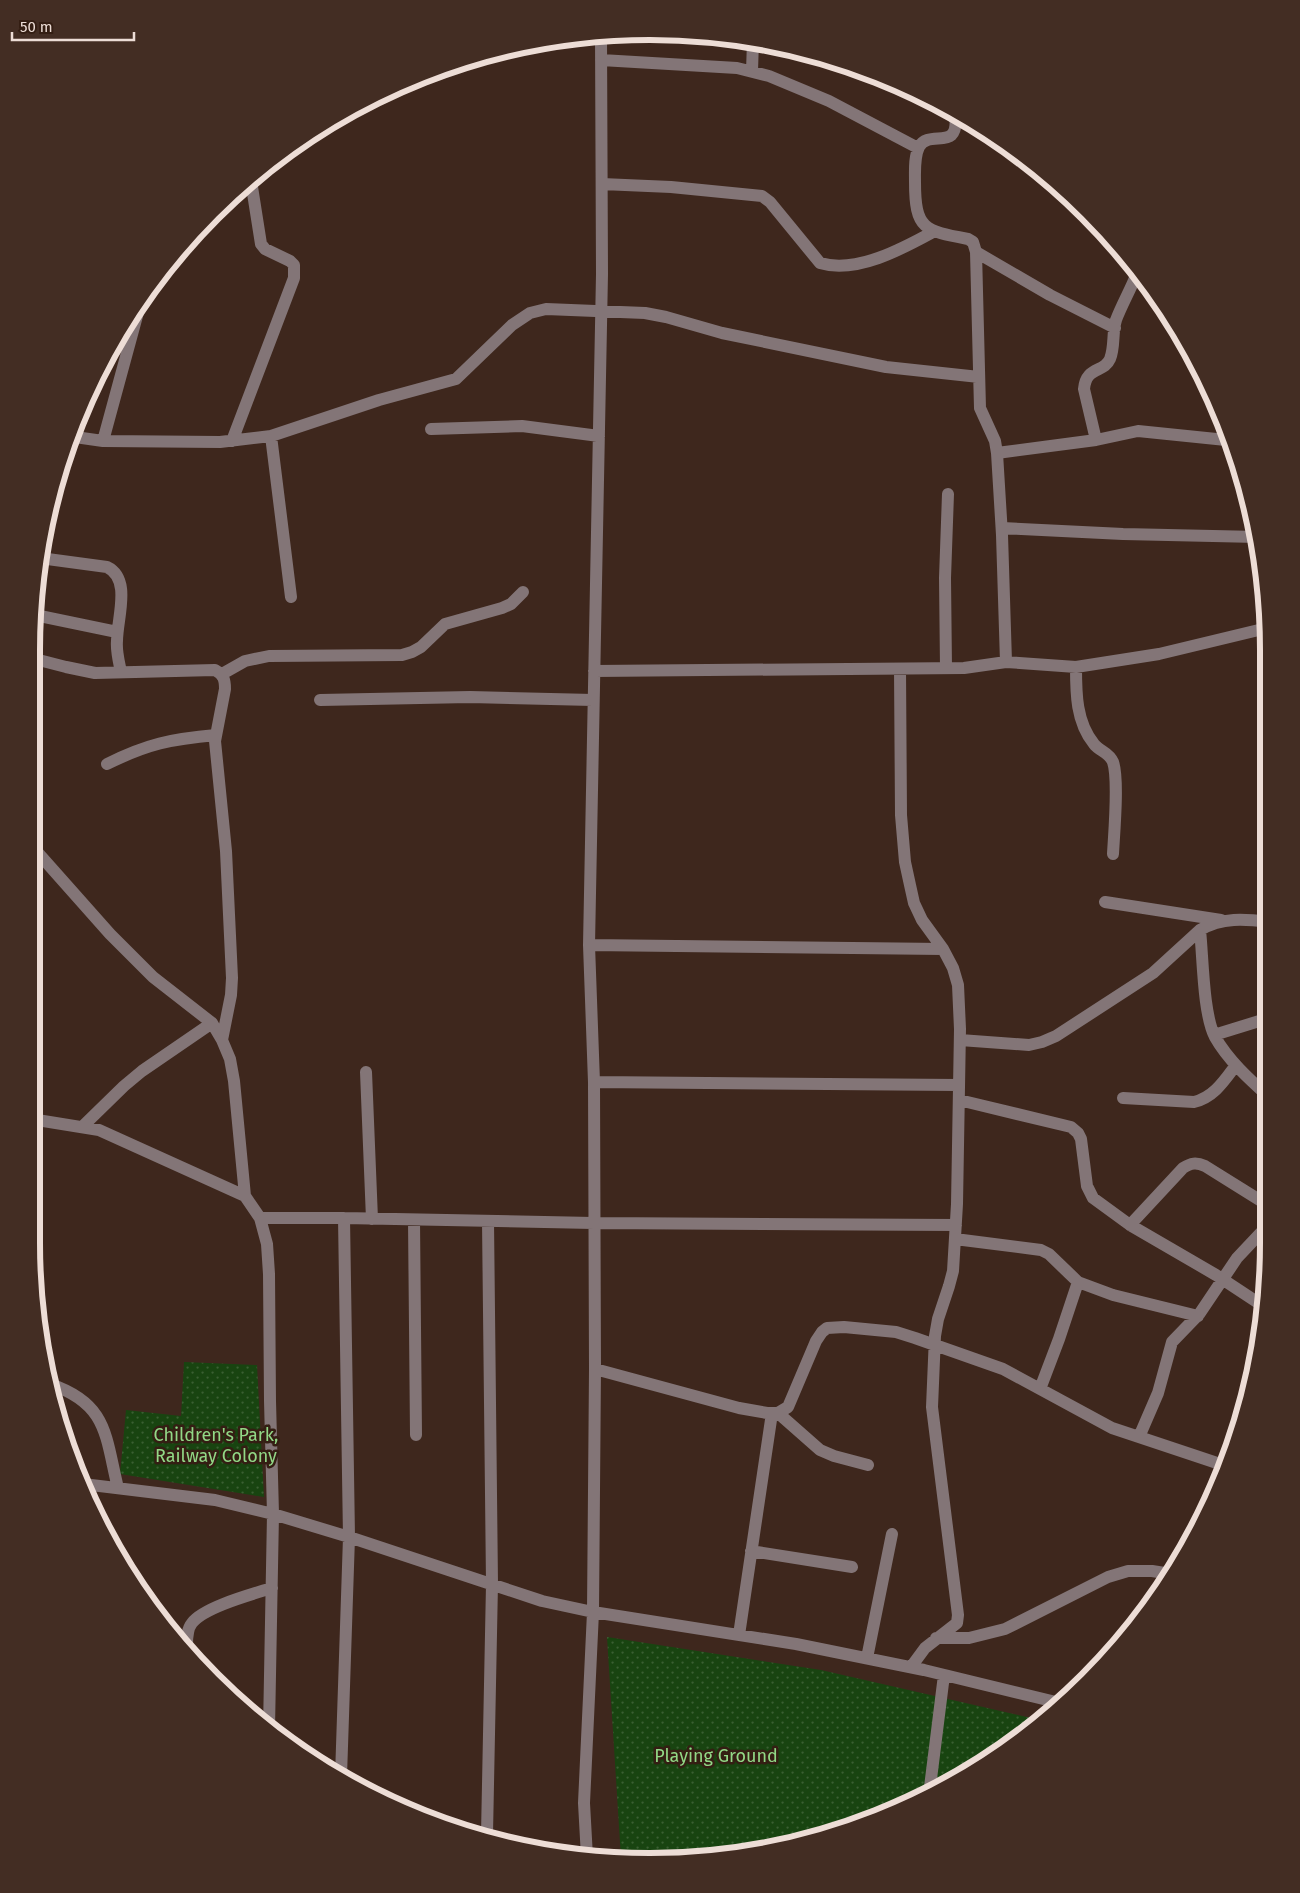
<svg xmlns="http://www.w3.org/2000/svg" width="1300" height="1893" font-family="'Fira Sans',sans-serif">
	<style>
		.park { fill: url(#park-dots) }
		.lines { fill: none; stroke-linecap: round; stroke-linejoin: round }
		.minor { stroke: #837577; stroke-width: 12 }
		.labels { text-anchor: middle; dominant-baseline: central; stroke-width: 5; stroke-linejoin: round; paint-order: stroke }
		.park-label { font-size: 18px; fill: #92d886; stroke: #341e13 }
		.rim { fill: none; stroke: #edddd6; stroke-width: 6 }
	</style>
	<defs>
		<pattern id="park-dots" width="8" height="8" patternUnits="userSpaceOnUse" patternTransform="scale(1.25)"><rect width="8" height="8" fill="#184410"/><path d="M2 2h.1M6 6h.1" fill="none" stroke="#3a5f32" stroke-width="1.8" stroke-linecap="round"/></pattern>
	</defs>
	<rect width="100%" height="100%" fill="#3e271d"/>
	<!-- park -->
	<path class="park" d="M184 1362 257 1365 264 1497 120 1474 126 1410 181 1416Z
		M607 1637 821 1670 1040 1720 994 1757 924 1798 770 1850 690 1860 621 1858Z"/>
	<g class="lines">
		<!-- minor -->
		<path class="minor" d="M601 60 737 68 769 76 829 101 918 148
			M752 71 753 41
			M955 115C960 153 929 128 919 147 914 157 915 171 915 182 915 229 924 231 968 239L973 242 976 252 980 408 995 441 997 453 1002 535 1006 662
			M602 184 671 187 762 196 770 202 820 263C856 274 902 249 933 232
			M976 252 1050 295 1115 328
			M431 429 522 426 599 436
			M271 436 291 597
			M75 437 103 441 220 442 271 436 379 400 456 379 512 325 530 313 546 309 645 313 666 317 722 333 886 367 979 377
			M1096 440 1084 389C1086 366 1104 373 1110 359 1115 347 1112 332 1116 320 1122 304 1131 289 1137 273
			M103 441 140 305
			M232 441 294 278V265L290 261 265 249 261 244 252 187V180
			M997 453 1096 440 1138 431 1226 440
			M1002 528 1123 534 1258 537
			M40 558 107 567C132 579 117 618 117 641 116 651 119 662 121 672
			M35 615 117 632
			M31 658 66 667 95 673 215 670C224 675 225 680 225 689L215 741 226 851 232 978 231 995 222 1040
			M1076 667C1076 693 1076 722 1094 744 1099 751 1109 752 1113 762 1119 779 1114 834 1113 854
			M946 668 945 578 948 494
			M900 669 901 815 905 862 910 885 914 903 922 920 943 949 953 968 958 985 960 1029 957 1204 953 1271 949 1286 938 1319 935 1336 932 1407 958 1615 957 1623 925 1648 911 1667
			M594 671 964 668 1006 662 1076 667 1159 654 1267 628
			M222 674 245 661 269 656 402 655 412 652 421 647 445 624 502 608 511 604 523 592
			M320 700 470 697 593 700
			M107 764C147 744 171 739 216 735
			M31 845 110 934 153 977 212 1023 222 1040 230 1059 234 1081 245 1196 260 1218 267 1244 269 1274 270 1401 273 1514 269 1729
			M1105 902 1221 920
			M1200 930C1203 957 1203 1014 1215 1037 1228 1060 1249 1079 1269 1097
			M589 945 943 949
			M1214 1035 1269 1018
			M960 1040 1029 1045 1042 1042 1056 1036 1153 973 1200 930C1222 917 1245 919 1269 922
			M366 1072 372 1219
			M594 1082 959 1085
			M1123 1098 1194 1102C1214 1097 1224 1081 1236 1065
			M959 1100 1071 1127 1078 1133 1081 1139 1087 1186 1093 1198 1130 1225 1216 1275 1263 1306
			M31 1119 99 1130 245 1196
			M82 1127 124 1086 142 1071 212 1023
			M260 1218H344L593 1223 956 1225
			M414 1220 416 1435
			M1130 1225 1183 1168C1191 1163 1196 1162 1205 1166L1269 1206
			M955 1239 1041 1250 1049 1254 1078 1282 1113 1295 1198 1316
			M595 1369 739 1408 767 1413H778L788 1407 816 1341 822 1332 827 1328 844 1327 896 1332 915 1338 1003 1369 1112 1428 1226 1466
			M50 1384C108 1404 105 1435 118 1488
			M1040 1389 1059 1339 1078 1282
			M778 1413 820 1450 834 1456 868 1465
			M1139 1437 1158 1393 1172 1342 1200 1313 1237 1258 1269 1224
			M83 1484 215 1500 273 1514 349 1537 542 1601 593 1612 796 1644 924 1670 1060 1703
			M751 1551 852 1567
			M739 1635 772 1413
			M936 1638H969L1005 1629 1108 1577 1128 1571H1152L1171 1574
			M187 1645C187 1638 187 1629 192 1623 204 1607 253 1594 272 1588
			M867 1658 892 1534
			M341 1776 349 1537 344 1218
			M929 1795 944 1675
			M487 1834 492 1584 488 1221
			M587 1857 584 1803 593 1612 595 1369 594 1082 589 945 602 274 601 36"/>
	</g>
	<g class="labels">
		<!-- park labels -->
		<g class="park-label">
			<text x="216" y="1435">Children's Park,<tspan x="216" dy="21">Railway Colony</tspan></text>
			<text x="716" y="1756">Playing Ground</text>
		</g>
	</g>
	<!-- crop -->
	<path d="M0 0H1300V1893H0ZM650 40H650A610 610 0 0 1 1260 650V1243A610 610 0 0 1 650 1853H650A610 610 0 0 1 40 1243V650A610 610 0 0 1 650 40Z" fill="#432d23" fill-rule="evenodd"/>
	<path class="rim" d="M650 40H650A610 610 0 0 1 1260 650V1243A610 610 0 0 1 650 1853H650A610 610 0 0 1 40 1243V650A610 610 0 0 1 650 40Z"/>
	<!-- scale -->
	<path d="M12 32v8h122v-8" fill="none" stroke="#edddd6" stroke-width="2.5"/>
	<text x="20" y="32" font-size="15" fill="#edddd6" stroke="#341e13" stroke-width="4" paint-order="stroke">50 m</text>
</svg>
